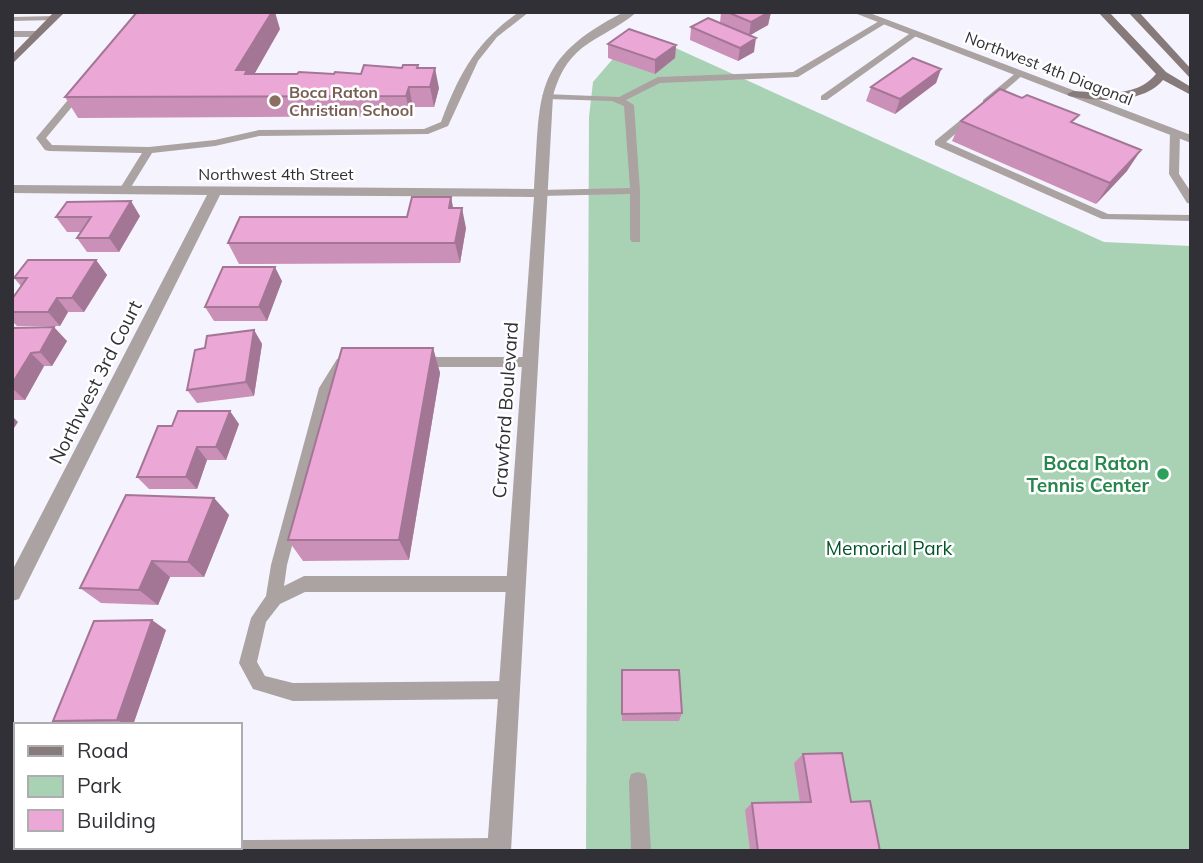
<svg xmlns="http://www.w3.org/2000/svg" width="1203" height="863" font-family="Mulish,sans-serif">
	<style>
		.green { fill: #a9d2b4 }
		.lines { fill: none; stroke-linecap: round; stroke-linejoin: round }
		.lane { fill: #aba2a2; fill-rule: evenodd }
		.street { fill: #aba2a2; fill-rule: evenodd }
		.secondary { fill: #877a7b; fill-rule: evenodd }
		.wall { fill: #ca90b8 }
		.shaded-wall { fill: #a47696 }
		.building { fill: #eba8d6; stroke: #a47696; stroke-width: 2 }
		.education-dot { fill: #8d6e63; stroke: #fff; stroke-width: 2.5 }
		.leisure-dot { fill: #2e9e5b; stroke: #fff; stroke-width: 2.5 }
		.labels { text-anchor: middle; dominant-baseline: central; stroke-width: 5; stroke-linejoin: round; paint-order: stroke }
		.far-street-label { font-size: 16px; fill: #313036; stroke: #fff }
		.far-education-label { font-size: 16px; font-weight: bold; fill: #785e54; stroke: #fff; text-anchor: start }
		.street-label { font-size: 19px; fill: #313036; stroke: #fff }
		.leisure-label { font-size: 19px; font-weight: bold; fill: #27864d; stroke: #fff; text-anchor: end }
		.park-label { font-size: 19px; fill: #005529; stroke: #fff }
	</style>
	<rect width="100%" height="100%" fill="#f5f3fd"/>
	<!-- green -->
	<path class="green" d="M649 36 1104 242 1191 246V851H586L589 117 593 82 617 54Z"/>
	<g class="lines">
		<!-- lane -->
		<path class="lane" d="M519 12H529L497 37 478 61 448 126 428 134 259 136 215 146 152 153 128 192 124 193 119 190 142 153 49 151 45 150 36 138 78 88 81 87 86 90 46 138 52 145 149 147 215 140 259 130 424 129 441 122C459 74 476 42 519 12Z
			M57 16V20H54L12 21V17Z
			M881 20 888 22 798 77 660 83 626 100 634 105 640 191V242H632L630 239V194L540 196 535 193 540 190 630 188 624 106 612 101 547 99 542 96 544 94 619 97 658 77 793 72Z
			M12 31H38L42 34 38 37H12Z
			M912 32 919 34 827 100H821V96Z
			M1017 72 1024 74 989 104H983V100Z
			M968 114 976 116 946 142 1108 214 1191 215V221L1102 219 935 145V141Z
			M1175 130 1180 133 1179 174 1191 192V204L1187 203 1169 174 1170 133Z
			M346 357 353 362 346 367 333 389 287 565 284 586 304 576H515L521 579 523 584 521 589 515 592H305L280 604 266 622 257 662 265 676 293 683 509 681 515 684 518 690 515 696 509 699 293 701 253 689 239 663 251 618 266 596 271 565 319 388 337 359Z
			M418 357H529L536 362 529 367H418L411 362Z
			M638 772 645 774 647 781 651 851H631L629 781 631 774Z
			M499 838 506 841 508 851 202 850 203 847H240V840Z"/>
		<!-- street -->
		<path class="street" d="M624 12H637C599 43 569 40 553 96L511 851H487L534 197 220 195 19 599 12 601V571L207 195 12 193V185L534 189C541 95 530 60 624 12Z
			M852 12H867L1191 135V143Z"/>
		<!-- secondary -->
		<path class="secondary" d="M54 12H65L12 64V55Z
			M1098 12H1109L1166 72 1191 87V95L1163 80C1143 104 1098 102 1069 96L1067 94 1073 91C1102 92 1135 99 1156 74Z
			M1128 12H1139L1191 69V79Z"/>
	</g>
	<!-- wall -->
	<path class="wall" d="M721 12H771L768 25 749 35 754 52 738 61 690 40 691 27 720 23Z
		M280 29 254 74H361L402 68H418L439 88 434 107H413L410 116 78 118 65 97Z
		M608 44 676 45 675 58 655 74 608 58Z
		M941 69 936 83 895 114 866 101 871 87Z
		M961 121 1074 123 1127 171 1096 204 952 141Z
		M451 197 453 208 466 228 460 263 239 264 228 243 407 217Z
		M140 216 119 252H87L77 238 81 232H67L56 217Z
		M96 260 107 275 84 312H68L60 326H17L12 321V299L21 286 14 278Z
		M282 281 267 321H214L205 307Z
		M12 328 67 341 52 366H44L25 400H12Z
		M254 330 262 344 254 396 197 403 187 390 205 348Z
		M433 348 440 373 409 560 303 561 288 540Z
		M239 424 226 460H207L197 489H149L137 477Z
		M214 498 229 515 204 577H170L158 605 101 603 80 588Z
		M166 630 133 725H62L53 721Z
		M622 670 682 713 679 721H622Z
		M803 754 851 802 880 851H750L745 810 752 803H800L794 763Z"/>
	<!-- shaded-wall -->
	<path class="shaded-wall" d="M272 12H275L280 29 251 80 236 70Z
		M769 12H771L768 25 749 36 751 22Z
		M756 38 754 52 738 61 740 48Z
		M676 45 675 58 655 74V60Z
		M435 68 439 88 434 107 430 87Z
		M941 69 936 83 895 114 900 99Z
		M409 87 413 107 410 116 406 96Z
		M1141 150 1127 171 1096 204 1110 183Z
		M451 197 455 218 449 208Z
		M131 201 140 216 119 252 109 238Z
		M462 208 466 228 460 263 455 243Z
		M96 260 107 275 84 312 72 298Z
		M275 267 282 281 267 321 259 307Z
		M57 298 68 312 60 326 48 312Z
		M54 327 67 341 52 366 40 352Z
		M254 330 262 344 254 396 246 382Z
		M433 348 440 373 409 560 399 540Z
		M31 353 44 366 25 400 12 388V384Z
		M230 411 239 424 226 460 216 447Z
		M12 416 18 422 12 431Z
		M197 447 207 460 197 489 186 477Z
		M214 498 229 515 204 577 188 562Z
		M152 561 170 577 158 605 139 590Z
		M152 620 166 630 133 725H127L117 720Z
		M95 847H122L121 851H94Z"/>
	<!-- building -->
	<path class="building" d="M137 12H272L236 70H247L245 74H297L299 72 334 74 335 72 361 74 364 65 402 68 403 65H418L417 68H435L430 87H409L406 96 65 97Z
		M727 12H769L751 22Z
		M708 18 756 38 740 48 691 27Z
		M629 29 676 45 655 60 608 44Z
		M913 58 941 69 900 99 871 87Z
		M1000 89 1022 98 1027 95 1079 115 1071 122 1141 150 1110 183 961 121Z
		M412 197H451L449 208H462L455 243H228L240 217H407Z
		M131 201 109 238H77L91 217H56L67 202Z
		M28 260H96L72 298H57L48 312H12V299L27 278H14Z
		M223 267H275L259 307H205Z
		M54 327 40 352 31 353 12 384V328Z
		M254 330 246 382 187 390 195 350 205 348 207 336Z
		M342 348H433L399 540H288Z
		M178 411H230L216 447H197L186 477H137L158 426H172Z
		M126 495 214 498 188 562 152 561 139 590 80 588Z
		M152 620 117 720 53 721 94 621Z
		M622 670H679L682 713 622 714Z
		M842 753 851 802 870 801 880 851H758L752 803 811 802 803 754Z
		M12 768H16V847H95L94 851H12Z"/>
	<!-- markers -->
	<circle class="education-dot" cx="275" cy="101" r="7"/>
	<circle class="leisure-dot" cx="1163" cy="474" r="7"/>
	<g class="labels">
		<!-- far-street labels -->
		<g class="far-street-label">
			<text transform="translate(1049 68) rotate(21)">Northwest 4th Diagonal</text>
			<text x="276" y="174">Northwest 4th Street</text>
		</g>
		<!-- far-education labels -->
		<g class="far-education-label">
			<text x="289" y="92">Boca Raton<tspan x="289" dy="18">Christian School</tspan></text>
		</g>
		<!-- street labels -->
		<g class="street-label">
			<text transform="translate(95 382) rotate(-63)">Northwest 3rd Court</text>
			<text transform="translate(505 410) rotate(-86)">Crawford Boulevard</text>
		</g>
		<!-- leisure labels -->
		<g class="leisure-label">
			<text x="1149" y="463">Boca Raton<tspan x="1149" dy="22">Tennis Center</tspan></text>
		</g>
		<!-- park labels -->
		<g class="park-label">
			<text x="889" y="548">Memorial Park</text>
		</g>
	</g>
	<!-- border -->
	<rect width="1203" height="863" fill="none" stroke="#313036" stroke-width="28"/>
	<!-- legend -->
	<rect x="14" y="723" width="228" height="126" fill="#ffffff" stroke="#adacaf" stroke-width="2"/>
	<rect x="28" y="746" width="35" height="10" fill="#877a7b" stroke="#adacaf" stroke-width="2"/>
	<text x="77" y="758" font-size="21" fill="#313036">Road</text>
	<rect x="28" y="776" width="35" height="21" fill="#a9d2b4" stroke="#adacaf" stroke-width="2"/>
	<text x="77" y="793" font-size="21" fill="#313036">Park</text>
	<rect x="28" y="810" width="35" height="21" fill="#eba8d6" stroke="#adacaf" stroke-width="2"/>
	<text x="77" y="828" font-size="21" fill="#313036">Building</text>
</svg>
